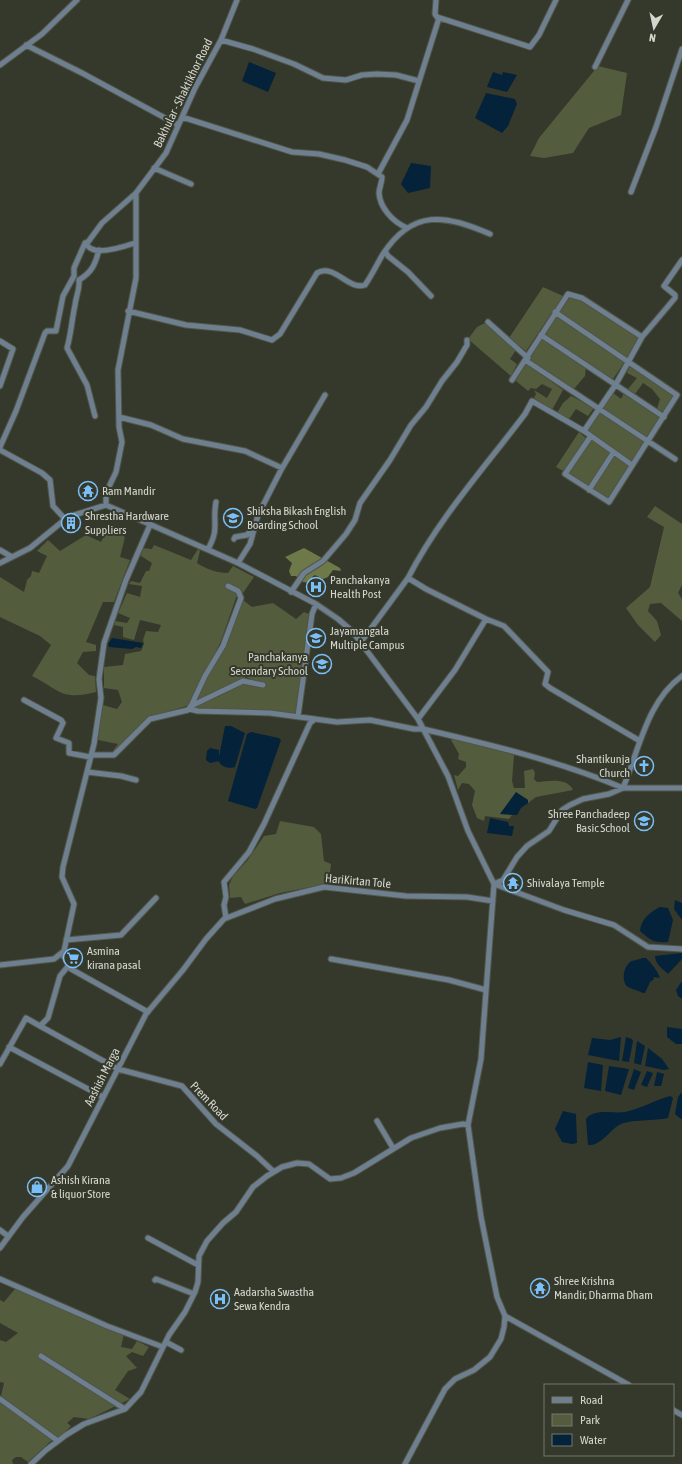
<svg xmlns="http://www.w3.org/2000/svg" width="682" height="1464" font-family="'Asap Condensed',sans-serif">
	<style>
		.green { fill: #545c3e }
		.forest { fill: #6e794a }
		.water { fill: #042239 }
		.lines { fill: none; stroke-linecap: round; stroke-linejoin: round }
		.minor-casing { stroke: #525548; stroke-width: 7 }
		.minor { stroke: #6e7f8f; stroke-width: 5 }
		.labels { text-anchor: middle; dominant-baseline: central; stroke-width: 4; stroke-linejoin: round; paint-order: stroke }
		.street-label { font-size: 12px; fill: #d4d6ce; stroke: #35392b }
		.poi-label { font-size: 12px; fill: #d4d6ce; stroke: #35392b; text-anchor: start }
	</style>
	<rect width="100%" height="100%" fill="#35392b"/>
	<!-- green -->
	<path class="green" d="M598 66 627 73 621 115 589 128 573 153 544 158 530 156 539 138Z
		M543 287 563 296 526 351 509 338Z
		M570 297 581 300 640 338 628 358 560 312Z
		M557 316 625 361 613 379 543 335Z
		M485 323 516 350 510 359 517 364 511 376 468 339 477 327Z
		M541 338 586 367 585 376 573 390 528 360Z
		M525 363 563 390 552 410 534 398 536 394 534 390 547 398 552 389 542 384 536 389 531 388 528 391 515 380Z
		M630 364 675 396 664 413 657 409 660 399 652 389 643 383 635 394 628 389 637 378 627 373Z
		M612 392 621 399 624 393 661 417 647 438 601 408Z
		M571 396 594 408 588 416 576 409 569 419 557 413 563 403Z
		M598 412 645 442 632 462 585 431Z
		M579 432 587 439 565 472 556 467Z
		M592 437 612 453 588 488 566 474Z
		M613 456 630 465 608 500 591 489Z
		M655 506 682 524V585L678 593 682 599V621L661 603 650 604 648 611 657 621 661 635 655 642 638 625 626 608 650 587 664 527 647 517Z
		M113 530 125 537 120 557 130 560 114 602H103L86 642 96 645V651L83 652 77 663 89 675 95 676 96 692C61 701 60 690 32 676L51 645 40 636 0 617V577L24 592 27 580 31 576 32 571 39 573 47 556 37 551 48 540 60 551 86 535 101 542 106 532Z
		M154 545 191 560 198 549 200 551 197 563C206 569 217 573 228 573L233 566 254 577 243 593V600L252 607 273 603 296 619 304 612 309 614 296 714 198 710 192 708 220 696 244 683 265 685 246 677 194 704 242 599 240 589 228 583 226 586 237 595 221 641 190 705 149 717 120 747 112 752 118 744 98 740 103 705 117 709 122 702 118 690 104 688V667L123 665 125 654 141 651 144 644 143 640 146 631 158 632 161 625 140 620 134 640 123 637V627L114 625 115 621 127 623 130 618 118 613 127 593 140 597 142 586 129 584 131 581 140 583 146 571H149L152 563 141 556 142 548 152 549Z
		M454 738 514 755 512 781 514 788H525L524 771 533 769 535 773 534 779 537 782C549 781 567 777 573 790L536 797 528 803V800L516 793 500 814 512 815 509 819 485 816 484 821 477 818 472 805 475 791 469 784 462 783 458 790 454 775 458 776 466 767V762L458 759 459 754 451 740Z
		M280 821 314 827 321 834 324 861 331 864 329 881 321 885 280 893 245 904 241 897 230 898 229 885 233 876 247 861 264 836 276 834Z
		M15 1289 124 1334 121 1347 132 1349 137 1341 149 1347 143 1356 132 1352 126 1356 137 1368 128 1371 115 1390 130 1399 89 1419 74 1417 67 1423 71 1426 59 1438 1 1396 4 1383 0 1382V1340L6 1342 18 1333 0 1323V1300L4 1302Z
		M0 1402 53 1439 28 1462 21 1457H16L12 1460 13 1464H0Z"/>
	<!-- forest -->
	<path class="forest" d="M304 548 340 568 341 571 333 570 328 577 323 579 315 575 312 577V583L303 582 296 576H291L289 571 292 563 285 557Z"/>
	<!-- water -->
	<path class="water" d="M249 62 276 73 268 92 242 81Z
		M493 72 502 75 503 72 517 75 507 92 487 87Z
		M486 93 515 99 517 104 508 126 502 133 475 118Z
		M411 163 431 166 430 188 408 193 401 184Z
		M112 638 143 643 141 648 136 647 132 649 109 647 108 644Z
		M225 726H231L245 733 235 767C230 769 220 767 219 761L210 763 206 760 207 751 210 748 219 750V757Z
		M251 732 279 738 281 740 257 808 255 809 228 801 247 734Z
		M516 792 528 800V803L521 808 517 815 500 814Z
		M490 818 508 822 509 826H514L512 836 487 833Z
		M675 900 682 903V920L674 909Z
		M660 907 668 908 673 920 668 942C652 943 651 940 640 931 641 919 650 912 660 907Z
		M682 953V959L668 974C663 969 655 964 655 956Z
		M642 958H646C652 964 657 970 660 978L653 977 654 979 650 982 645 993H643C638 990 633 990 628 987 621 982 623 968 630 962 633 960 639 960 642 958Z
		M682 981V999L678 996 676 990Z
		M667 1027 682 1029V1044H676L667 1037Z
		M621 1037 619 1061 588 1055 592 1038 610 1040Z
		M626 1037 632 1039 633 1041 629 1062 622 1061Z
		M637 1041 645 1046 641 1065 634 1063Z
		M648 1048 662 1059 669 1069 664 1070 645 1066Z
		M588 1062 603 1065 601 1091 584 1088Z
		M609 1066 629 1069 621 1095 605 1091Z
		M634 1069 641 1072 634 1090 628 1088Z
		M647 1071 653 1073 647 1087 641 1085Z
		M657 1072 664 1074 661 1086H654Z
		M682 1092V1119H681L675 1114 678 1097Z
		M670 1096 673 1098 668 1118C655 1121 630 1119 619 1125 609 1131 601 1146 588 1145L586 1119C594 1108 614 1114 625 1112 640 1109 655 1100 670 1096Z
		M563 1111 576 1114 577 1143 572 1144 562 1142 555 1129Z"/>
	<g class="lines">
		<!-- minor casing -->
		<g class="minor-casing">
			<path id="minor" d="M436 0 435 14 437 17 530 47 539 35 556 0
				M221 40 253 49 294 64 323 78 346 80 362 75 377 74 396 75 419 81
				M26 45 82 73 178 125
				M0 65 42 34 77 0
				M595 67 628 0
				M182 117 292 152 319 154 345 160 367 167 382 177C382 183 379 188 379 193 380 208 393 222 407 228
				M154 168 191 184
				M378 174 407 120 439 18
				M631 192 656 127 682 49
				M85 243C87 245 89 248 92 249 101 254 126 246 135 243
				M385 251 388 256 408 272 431 296
				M128 311 186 325 240 330 272 340 280 334 317 273C334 263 349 291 365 285 372 275 377 264 383 254 413 208 446 215 490 234
				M555 312 677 395 609 502 565 474 591 436
				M488 322 528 358
				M541 335 664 417
				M0 341 13 349 0 386
				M525 360 675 459
				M512 380 568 294 582 298 642 337
				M95 416 87 385 67 348C71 334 72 319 75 305 76 296 80 289 79 280 92 272 95 265 99 250
				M119 417 151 425 183 439 245 451 282 468
				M584 431 632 465
				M0 447 16 411 45 333 47 331H56L63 296 74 276V268L85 243 88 242 102 223 136 193
				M0 450 42 473 50 480 53 506 65 519
				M589 490 613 453
				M106 505 238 563 316 604 338 619 352 631 418 719 448 776 468 831 494 884 481 1059 468 1125 481 1217 497 1297 505 1316 504 1327 501 1339 490 1357 474 1370 455 1379 445 1389 405 1464
				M106 505V493L116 472 122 442 119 427 118 370 136 278V193L166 153 195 88 221 40 237 0
				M234 539 235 537 247 535 254 527
				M208 549C220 528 212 523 216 502
				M0 550 12 557
				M0 563 30 548 68 517 106 505
				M238 563 250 544 258 515 281 470 325 395
				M408 578C439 518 485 467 525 414L532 401 584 431 616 384 642 337 675 298V295L664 286 682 260
				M291 592 304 573 323 561 346 534 355 520 360 503 390 460 411 425 426 407 442 381 457 362 467 345V340
				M361 642 408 578 426 589 486 619
				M24 700 61 720 63 723 56 738 69 743V753L90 757
				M191 706 243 681 263 685
				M189 709 198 711 270 713 337 722 370 720 414 729H423C491 745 559 761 623 788 639 750 647 701 682 676
				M298 716 312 614 316 604
				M418 719 455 670 486 619 504 626 548 672 545 684 550 688 640 741
				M91 755H114L150 719 188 710 191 706 205 676 223 646 241 598 238 591 228 586
				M87 772 121 776 136 780
				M494 884 503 880 517 857 527 846 549 831 562 810 570 805 583 799 609 794 623 788H682
				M494 884 564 910 614 925 648 947 682 949
				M226 918 224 905 226 897 224 882 249 852 264 824 310 723 315 719
				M66 940 121 935 156 898
				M62 953 71 969 148 1012
				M331 959 449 980 486 990
				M0 965 54 959 64 951 74 904 62 877 63 867 94 744 101 698 99 679 104 643 126 580 150 525
				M40 1026 118 1069 182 1086 216 1124 257 1156 273 1171
				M9 1047 103 1097
				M0 1064 26 1018 40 1026 48 1018 60 976 69 965
				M377 1121 393 1148
				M0 1230 8 1236
				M148 1238 198 1265
				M0 1248 23 1217 68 1166 146 1014 183 970 206 939 224 919 275 899 324 887 406 896 467 897 493 901
				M0 1279 107 1326 163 1347
				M155 1280 156 1279 194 1294
				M505 1316 629 1385
				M166 1342 181 1350
				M41 1356 125 1409
				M0 1399 58 1441
				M673 1410 682 1415
				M31 1464 46 1450 66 1435 84 1424 125 1409 141 1392 169 1335 185 1312 195 1292 198 1282 199 1256 207 1241 223 1223 236 1212 253 1187 267 1176 282 1167 297 1163 309 1164 330 1179 341 1178 354 1173 411 1138 440 1128 463 1124 468 1125"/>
		</g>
		<!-- minor -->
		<use href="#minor" class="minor"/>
	</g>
	<!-- icons -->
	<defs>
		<g id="temple-ring" transform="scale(1)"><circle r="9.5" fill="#35392b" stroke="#7abff8" stroke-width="1.5"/><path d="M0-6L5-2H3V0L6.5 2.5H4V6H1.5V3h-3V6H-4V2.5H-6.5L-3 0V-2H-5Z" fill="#7abff8"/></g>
		<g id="school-ring" transform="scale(1)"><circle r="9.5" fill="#35392b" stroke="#7abff8" stroke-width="1.5"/><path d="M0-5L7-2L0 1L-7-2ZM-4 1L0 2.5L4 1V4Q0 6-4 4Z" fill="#7abff8"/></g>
		<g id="building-ring" transform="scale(1)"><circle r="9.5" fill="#35392b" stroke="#7abff8" stroke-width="1.5"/><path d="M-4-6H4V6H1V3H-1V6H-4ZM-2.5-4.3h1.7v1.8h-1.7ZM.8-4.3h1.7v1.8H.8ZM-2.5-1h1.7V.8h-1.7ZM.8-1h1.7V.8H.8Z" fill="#7abff8"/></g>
		<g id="hospital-ring" transform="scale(1)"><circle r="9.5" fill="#35392b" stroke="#7abff8" stroke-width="1.5"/><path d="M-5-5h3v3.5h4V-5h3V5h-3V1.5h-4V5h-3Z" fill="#7abff8"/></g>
		<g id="church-ring" transform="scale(1)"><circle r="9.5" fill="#35392b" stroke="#7abff8" stroke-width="1.5"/><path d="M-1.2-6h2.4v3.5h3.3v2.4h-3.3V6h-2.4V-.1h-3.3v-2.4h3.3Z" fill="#7abff8"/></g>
		<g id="supermarket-ring" transform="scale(1)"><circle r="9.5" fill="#35392b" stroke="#7abff8" stroke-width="1.5"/><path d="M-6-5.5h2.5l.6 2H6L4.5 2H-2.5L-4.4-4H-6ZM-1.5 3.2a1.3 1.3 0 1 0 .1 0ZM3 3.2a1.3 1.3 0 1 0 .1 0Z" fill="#7abff8"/></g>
		<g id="shop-ring" transform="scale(1)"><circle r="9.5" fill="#35392b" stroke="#7abff8" stroke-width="1.5"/><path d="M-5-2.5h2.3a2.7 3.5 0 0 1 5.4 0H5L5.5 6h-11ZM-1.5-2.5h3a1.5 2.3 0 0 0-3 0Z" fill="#7abff8"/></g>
	</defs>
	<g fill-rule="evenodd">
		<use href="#temple-ring" x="88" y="491"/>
		<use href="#school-ring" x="233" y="518"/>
		<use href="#building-ring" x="71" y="523"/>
		<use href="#hospital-ring" x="316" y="587"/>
		<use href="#school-ring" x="316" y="638"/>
		<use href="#school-ring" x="322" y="664"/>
		<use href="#church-ring" x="644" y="766"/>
		<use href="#school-ring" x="644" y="821"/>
		<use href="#temple-ring" x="513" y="883"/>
		<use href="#supermarket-ring" x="73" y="958"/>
		<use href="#shop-ring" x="37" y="1187"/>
		<use href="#temple-ring" x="540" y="1288"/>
		<use href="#hospital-ring" x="220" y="1299"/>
	</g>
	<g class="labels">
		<!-- street labels -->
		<g class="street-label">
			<text transform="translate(183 93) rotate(-64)">Bakhular - Shaktikhor Road</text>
			<text transform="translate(358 881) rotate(5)">HariKirtan Tole</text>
			<text transform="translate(102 1077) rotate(-63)">Aashish Marga</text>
			<text transform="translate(209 1101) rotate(46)">Prem Road</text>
		</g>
		<!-- poi labels -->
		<g class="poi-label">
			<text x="102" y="491">Ram Mandir</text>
			<text x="247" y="511">Shiksha Bikash English<tspan x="247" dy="14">Boarding School</tspan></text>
			<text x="85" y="516">Shrestha Hardware<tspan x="85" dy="14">Suppliers</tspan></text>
			<text x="330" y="580">Panchakanya<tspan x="330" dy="14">Health Post</tspan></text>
			<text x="330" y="631">Jayamangala<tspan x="330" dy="14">Multiple Campus</tspan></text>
			<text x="308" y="657" text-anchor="end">Panchakanya<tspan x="308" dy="14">Secondary School</tspan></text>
			<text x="630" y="759" text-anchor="end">Shantikunja<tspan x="630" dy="14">Church</tspan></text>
			<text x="630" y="814" text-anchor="end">Shree Panchadeep<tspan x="630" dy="14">Basic School</tspan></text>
			<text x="527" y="883">Shivalaya Temple</text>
			<text x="87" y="951">Asmina<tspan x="87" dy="14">kirana pasal</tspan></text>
			<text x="51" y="1180">Ashish Kirana<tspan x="51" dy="14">&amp; liquor Store</tspan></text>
			<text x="554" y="1281">Shree Krishna<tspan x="554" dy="14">Mandir, Dharma Dham</tspan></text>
			<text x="234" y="1292">Aadarsha Swastha<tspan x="234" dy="14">Sewa Kendra</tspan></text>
		</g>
	</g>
	<!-- legend -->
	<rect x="544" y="1384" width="130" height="72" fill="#35392b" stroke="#75786c"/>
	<rect x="552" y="1397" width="20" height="6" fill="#6e7f8f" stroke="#75786c"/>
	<text x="580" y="1404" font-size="12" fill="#d4d6ce">Road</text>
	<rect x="552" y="1414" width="20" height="12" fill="#545c3e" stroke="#75786c"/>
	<text x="580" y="1424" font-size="12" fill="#d4d6ce">Park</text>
	<rect x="552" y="1434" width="20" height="12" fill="#042239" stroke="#75786c"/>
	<text x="580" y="1444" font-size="12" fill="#d4d6ce">Water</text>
	<!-- north arrow -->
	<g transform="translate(654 28) rotate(189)" stroke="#35392b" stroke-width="3" paint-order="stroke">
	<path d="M0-3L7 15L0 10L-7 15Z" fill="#d4d6ce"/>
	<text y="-6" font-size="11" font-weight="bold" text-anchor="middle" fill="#d4d6ce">N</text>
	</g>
</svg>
